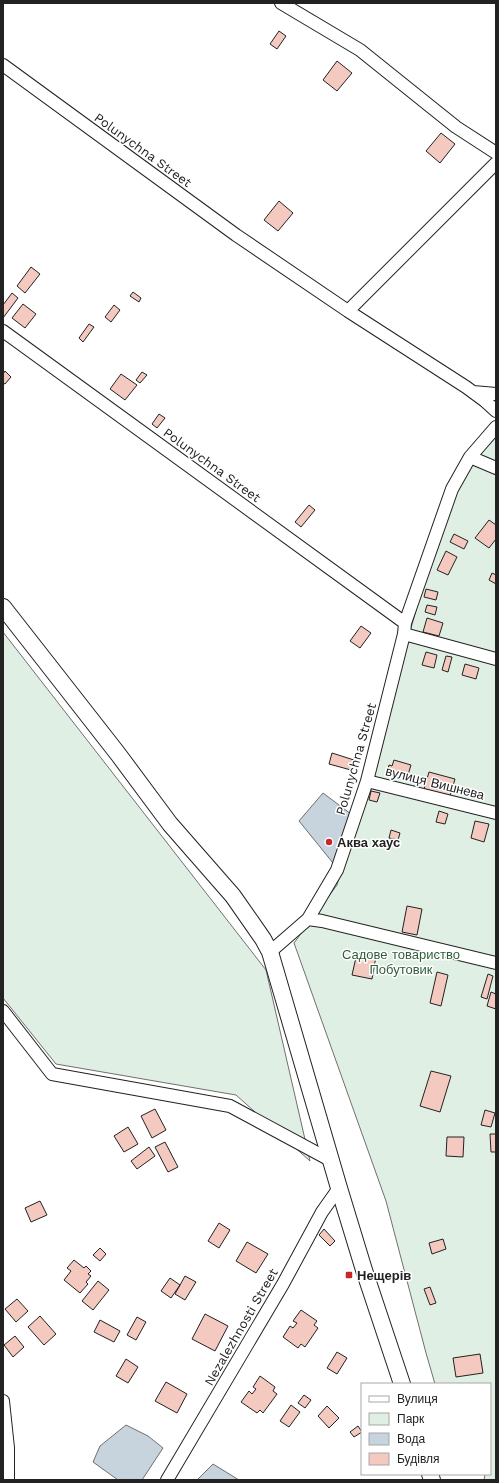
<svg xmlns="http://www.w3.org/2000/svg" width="499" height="1483" font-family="'Work Sans',sans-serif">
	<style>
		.green { fill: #e0efe3; stroke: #6f6f6f }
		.water { fill: #c7d3dd; stroke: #6f6f6f }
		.building { fill: #f3c9c0; stroke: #222 }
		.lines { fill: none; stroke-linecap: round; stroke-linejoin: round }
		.minor-casing { stroke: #222; stroke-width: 14 }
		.major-casing { stroke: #222; stroke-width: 18 }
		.minor { stroke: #fff; stroke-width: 12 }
		.major { stroke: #fff; stroke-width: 16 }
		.poi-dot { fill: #c62828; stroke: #fff; stroke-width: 1.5 }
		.labels { text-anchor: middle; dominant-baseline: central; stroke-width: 3; stroke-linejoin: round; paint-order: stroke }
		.street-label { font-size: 13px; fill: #222; stroke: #fff }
		.poi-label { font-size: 13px; font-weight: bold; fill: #222; stroke: #fff; text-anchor: start }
		.park-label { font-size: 13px; fill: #2f5e38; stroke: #fff }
	</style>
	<rect width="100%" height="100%" fill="#fff"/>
	<!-- green -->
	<path class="green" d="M496 434V1480H484L485 1474H490V1384H435L426 1353 386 1201 294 943 337 885 392 696 438 532 464 473Z
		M3 632 266 970 310 1161 236 1095 56 1064 3 998Z"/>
	<!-- water -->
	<path class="water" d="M323 793 351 814 333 863 299 821Z
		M126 1425 148 1436 163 1448 142 1480H118L93 1462 100 1446Z
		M213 1464 239 1480H197Z"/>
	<!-- building -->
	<path class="building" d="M279 31 286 36 277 49 270 44Z
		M337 61 352 73 337 91 323 80Z
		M441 133 455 144 440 163 426 151Z
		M279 201 293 213 278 231 264 220Z
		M31 267 40 274 25 293 17 286Z
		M133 292 141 298 139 302 130 296Z
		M12 293 18 298 3 318V305Z
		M23 304 36 314 25 328 12 318Z
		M114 305 120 310 111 322 105 317Z
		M89 324 94 327 83 342 79 338Z
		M5 371 11 377 5 384 3 383V374Z
		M142 372 147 375 140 383 136 380Z
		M121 374 137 385 125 400 110 389Z
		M159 414 165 418 157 428 152 424Z
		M309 505 315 510 301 527 295 522Z
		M489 520 496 525V539L489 548 475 538Z
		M454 534 468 541 464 549 450 542Z
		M446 551 457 557 448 575 437 570Z
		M492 573 496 575V584L489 580Z
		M426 589 438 592 436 600 424 597Z
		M427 605 437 607 435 615 425 612Z
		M427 618 443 623 439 636 423 632Z
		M361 626 371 633 360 648 350 641Z
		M426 652 437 655 434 668 422 665Z
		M446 656 452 657 448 672 442 670Z
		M465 664 479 668 476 679 462 675Z
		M332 753 354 760 351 770 329 764Z
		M394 760 411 765 407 778 387 772 389 765 392 766Z
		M429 772 455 779 450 796 424 789Z
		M371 791 380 793 377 802 369 800Z
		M439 811 448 814 445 824 436 822Z
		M475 821 489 824 484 842 471 838Z
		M391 830 400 833 398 840 389 838Z
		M407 906 422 909 417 935 402 932Z
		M357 953 376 956 372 979 352 975Z
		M437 972 448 975 441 1006 430 1003Z
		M488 974 493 976 487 999 481 997Z
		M491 992 496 994V1009L487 1006Z
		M431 1071 451 1076 440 1112 420 1106Z
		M155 1109 166 1130 152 1138 141 1116Z
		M485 1110 495 1113 491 1127 481 1125Z
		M128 1127 138 1144 124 1152 114 1136Z
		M490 1134H496V1152H491Z
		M447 1137H464L463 1157 446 1156Z
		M165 1142 178 1167 168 1172 155 1147Z
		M149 1147 155 1156 137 1169 131 1161Z
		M40 1201 47 1215 31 1222 25 1208Z
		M219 1223 230 1230 219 1248 208 1241Z
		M324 1229 335 1241 330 1246 319 1235Z
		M443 1239 446 1249 432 1254 429 1243Z
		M247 1242 268 1254 256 1273 236 1261Z
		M100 1248 106 1254 100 1261 93 1255Z
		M74 1260 84 1268 86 1266 91 1271 88 1274 91 1276 86 1282 88 1284 80 1293 64 1280 71 1271 67 1268Z
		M185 1276 196 1282 185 1300 175 1294Z
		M170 1278 180 1285 171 1298 161 1291Z
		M98 1281 109 1290 93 1310 82 1301Z
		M430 1287 436 1303 430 1305 424 1289Z
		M17 1299 28 1311 16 1322 5 1309Z
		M301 1310 317 1321 314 1325 318 1328 305 1347 301 1344 298 1348 283 1337 290 1326 293 1328 297 1323 293 1321Z
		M205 1314 228 1326 215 1351 192 1339Z
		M40 1316 56 1334 44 1345 28 1327Z
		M137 1317 146 1322 136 1340 127 1335Z
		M100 1320 120 1331 114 1342 94 1332Z
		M15 1336 24 1347 13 1357 4 1345Z
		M337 1352 347 1358 337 1374 327 1368Z
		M480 1354 483 1373 456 1377 453 1358Z
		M126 1359 138 1367 128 1383 116 1376Z
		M260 1376 275 1387 273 1391 277 1394 263 1413 260 1410 257 1413 241 1402 249 1391 252 1394 256 1389 253 1387Z
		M166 1382 187 1394 177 1413 155 1401Z
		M304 1395 311 1400 305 1408 298 1403Z
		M291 1405 300 1412 289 1427 280 1421Z
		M327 1406 339 1418 329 1428 318 1416Z
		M358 1426 362 1432 354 1437 350 1432Z"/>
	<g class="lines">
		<!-- minor casing -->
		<g class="minor-casing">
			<path id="minor" d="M281 3 360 50 456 127 496 153
				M3 65 236 235 348 311 466 387 485 401 496 411
				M348 311 496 163
				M3 331 405 623
				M473 392 496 394
				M470 457 496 468
				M404 634 496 659
				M367 781 496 813
				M308 919 322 921 496 963
				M270 952 308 919 337 870 367 781 404 634 405 623 452 489 470 457 496 427
				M3 1011 52 1074 230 1106 332 1161
				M3 1401 8 1448V1480
				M167 1480 283 1284 322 1212 339 1188"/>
		</g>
		<!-- major casing -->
		<g class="major-casing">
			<path id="major" d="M3 607 118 754 170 824 233 896 263 939 270 952 339 1188 364 1270 402 1384
				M430 1474 432 1480"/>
		</g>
		<!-- minor -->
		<use href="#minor" class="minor"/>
		<!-- major -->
		<use href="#major" class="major"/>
	</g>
	<!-- markers -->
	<g class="poi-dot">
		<circle cx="329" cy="842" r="4"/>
		<rect x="345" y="1271" width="8" height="8" rx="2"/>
	</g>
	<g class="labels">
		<!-- street labels -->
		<g class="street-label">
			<text transform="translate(143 150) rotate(36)">Polunychna Street</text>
			<text transform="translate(212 465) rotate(36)">Polunychna Street</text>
			<text transform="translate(356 759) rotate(-74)">Polunychna Street</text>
			<text transform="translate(435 783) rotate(14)">вулиця Вишнева</text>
			<text transform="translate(241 1327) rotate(-60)">Nezalezhnosti Street</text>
		</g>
		<!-- poi labels -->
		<g class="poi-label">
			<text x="337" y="842">Аква хаус</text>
			<text x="357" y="1275">Нещерів</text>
		</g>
		<!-- park labels -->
		<g class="park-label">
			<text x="401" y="954">Садове товариство<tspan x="401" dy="15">Побутовик</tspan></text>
		</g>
	</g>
	<!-- border -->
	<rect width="499" height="1483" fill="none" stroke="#222222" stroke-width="8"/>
	<!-- legend -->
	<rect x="361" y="1383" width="130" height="92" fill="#ffffff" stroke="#a7a7a7"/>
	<rect x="369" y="1396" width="20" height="6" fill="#ffffff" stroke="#a7a7a7"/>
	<text x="397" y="1403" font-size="12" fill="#222222">Вулиця</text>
	<rect x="369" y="1413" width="20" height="12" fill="#e0efe3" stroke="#a7a7a7"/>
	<text x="397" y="1423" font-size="12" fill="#222222">Парк</text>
	<rect x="369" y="1433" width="20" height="12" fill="#c7d3dd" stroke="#a7a7a7"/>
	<text x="397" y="1443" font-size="12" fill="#222222">Вода</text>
	<rect x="369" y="1453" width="20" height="12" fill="#f3c9c0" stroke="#a7a7a7"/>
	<text x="397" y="1463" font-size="12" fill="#222222">Будівля</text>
</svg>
